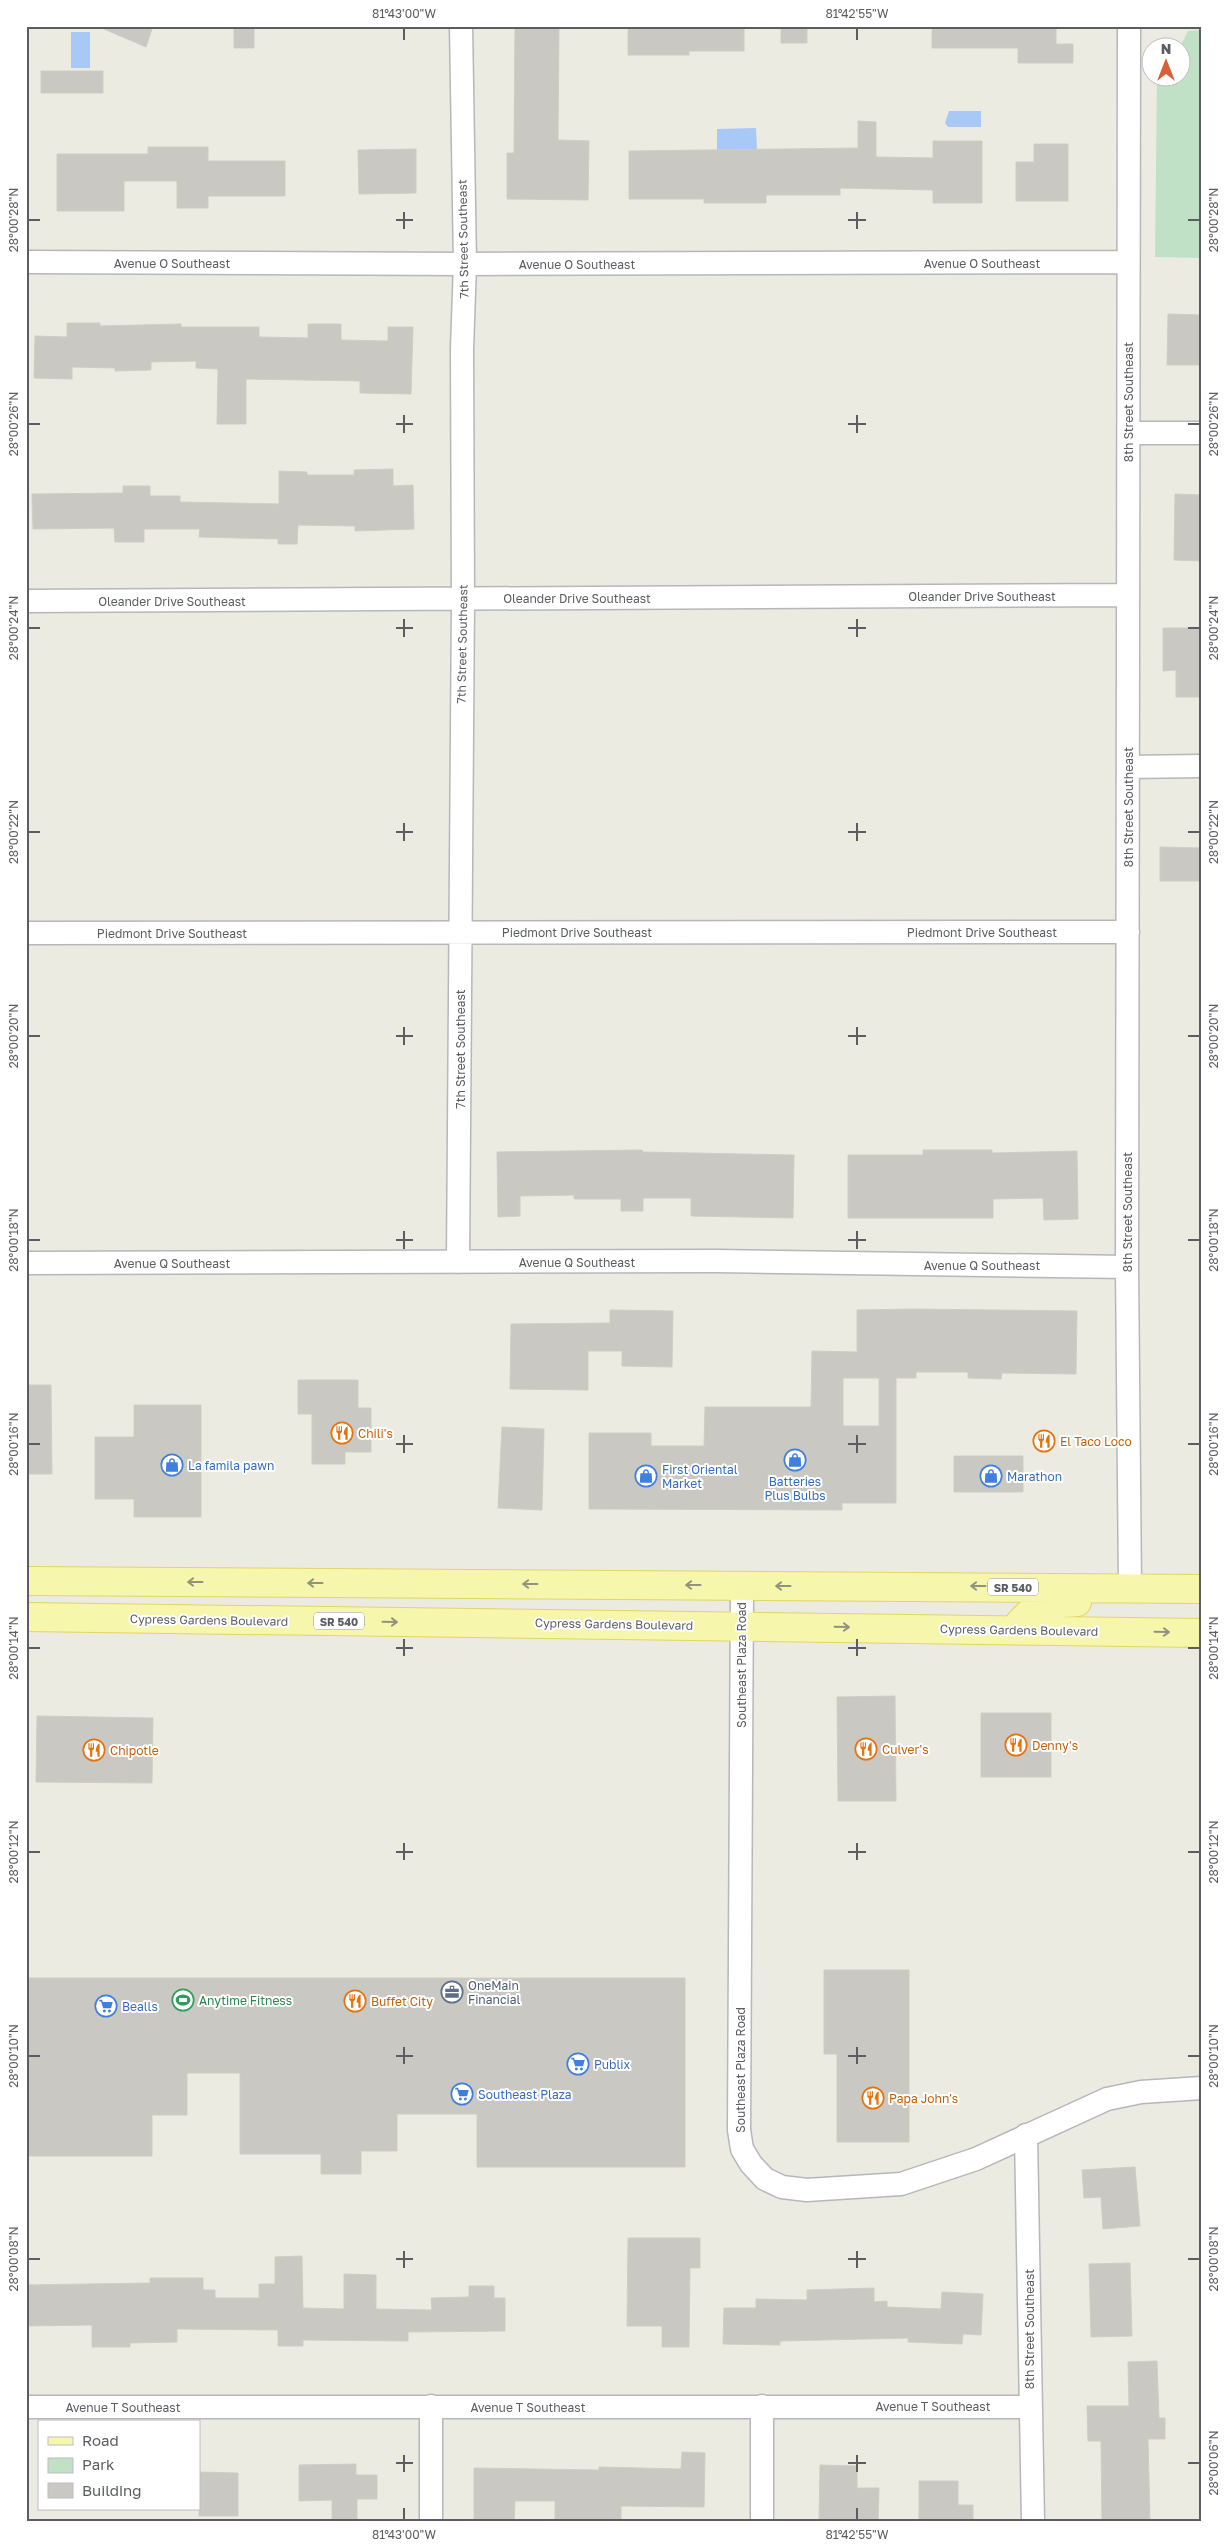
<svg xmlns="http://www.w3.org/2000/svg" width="1228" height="2548" font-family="'Golos Text',sans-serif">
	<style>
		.green { fill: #c1e1c6 }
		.water { fill: #a8c8f6 }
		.building { fill: #c9c8c2; stroke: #d0cec1; fill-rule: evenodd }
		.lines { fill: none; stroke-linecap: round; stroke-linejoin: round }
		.minor-casing { stroke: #b5b7bb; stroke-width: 25 }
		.primary-casing { stroke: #e3d464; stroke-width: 30 }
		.minor { stroke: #fff; stroke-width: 22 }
		.primary { stroke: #f7f6ad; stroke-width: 28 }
		.oneway { stroke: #92937c }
		.ticks { fill: none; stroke: #5b5d62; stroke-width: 2 }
		.labels { text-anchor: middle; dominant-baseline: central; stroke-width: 4; stroke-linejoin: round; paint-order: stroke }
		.shield { fill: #fff; stroke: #8c8e91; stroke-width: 1 }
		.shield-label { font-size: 11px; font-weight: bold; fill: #5b5d62 }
		.street-label { font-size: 12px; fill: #5b5d62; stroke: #fff }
		.food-label { font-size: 12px; fill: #c56008; stroke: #fff; text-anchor: start }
		.shop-label { font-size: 12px; fill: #366cbe; stroke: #fff; text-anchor: start }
		.service-label { font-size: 12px; fill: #4e5e75; stroke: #fff; text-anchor: start }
		.leisure-label { font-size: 12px; fill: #27864d; stroke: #fff; text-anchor: start }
		.neatline { fill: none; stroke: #5b5d62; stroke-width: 2 }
		.ticks-label { font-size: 12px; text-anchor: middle; fill: #5b5d62 }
	</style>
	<rect width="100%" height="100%" fill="#ecebe2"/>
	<!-- green -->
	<path class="green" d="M1202 30V258L1155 257 1157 78H1180V47L1188 31Z"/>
	<!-- water -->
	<path class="water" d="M71 32H90V68H71Z
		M949 111H981V127H948L945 123Z
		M756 128 757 150H717V129Z"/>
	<!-- building -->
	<path class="building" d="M97 26H153L146 47Z
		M234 26H254V48H234Z
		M515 26H559L558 140 589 141 588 200 507 199V153H514Z
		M628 26H744V51H689V55H628Z
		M781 26H807V43H781Z
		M932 26H1056V44H1073V63H1018V48H932Z
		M41 71H103V93H41Z
		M858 121 876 122V157L933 158V141H982V203H933V190L840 188V195H766V203H704V199H629V151L858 148Z
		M1034 144H1068V201H1016V162H1034Z
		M148 147H208V161H285V196H208V208H177V181H124V211H57V154H148Z
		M416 149V193L359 194 358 150Z
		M1168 314 1202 315V365H1167Z
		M67 323H100V326L181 324V327H259V337L308 338V324H341V340L388 341V327H413L411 394 360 393V381L246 379V424H217L218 369 196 368V361L151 362V370L115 371V368L72 367V379L34 378 35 336 67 337Z
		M393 469V486L413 485 414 529 355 531V526L298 525 297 544H278V539L199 537 200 529H144V542H115L114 528 33 529 32 494 123 493V486H150V496H180V502L279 504V471L307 472V475H354V470Z
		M1175 494 1202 495V561L1174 560Z
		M1163 628H1201L1202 697H1176V670L1163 671Z
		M1160 847 1202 848V881H1160Z
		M642 1150 643 1152 794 1155 793 1218 691 1216V1198H643V1211H621V1199H574V1195L520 1196V1216L498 1217 497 1152Z
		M923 1150H992V1153L1077 1151 1078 1219 1044 1220 1043 1198 993 1199V1218H848V1155H923Z
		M915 1309 1077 1311 1076 1374 1002 1373 1001 1379 968 1378V1372H916V1378H896V1503H842V1510L589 1509V1433H651V1446H704L705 1407H811L812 1351 857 1352V1310ZM843 1378H879V1426H843Z
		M610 1310 673 1311 672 1367 622 1366V1351H588V1390L510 1389 511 1324 610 1323Z
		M298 1380H358V1408H371V1452H345V1464H312V1414H298Z
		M26 1385H51L52 1474H26Z
		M134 1405H201V1517H134V1499H95V1437H134Z
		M502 1427 544 1429 542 1510 498 1508Z
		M954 1456H1023V1492H954Z
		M895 1696 896 1801H838L837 1697Z
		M981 1713H1051V1777H981Z
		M37 1716 153 1718 152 1783 36 1782Z
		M824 1970H909V2142H837V2054H824Z
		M26 1978H685V2167H477V2114H397V2151H361V2174H321V2154H240V2073H187V2115H152V2156H26Z
		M1135 2167 1140 2226 1103 2229 1101 2197 1084 2198 1082 2170Z
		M628 2238H700V2268H690L689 2347H662V2326H627Z
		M302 2256 303 2308 344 2309V2274L376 2275V2309L432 2310 431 2298 469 2297V2286H494V2298H505V2331L408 2332V2341L303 2340V2346H278V2330L177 2329V2342L130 2343V2347H92V2325L26 2326V2285L150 2283V2278H203V2290H215V2298H259V2284H275V2257Z
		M1130 2263 1132 2336 1091 2337 1089 2264Z
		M874 2288V2302L887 2301V2307L941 2309 942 2292 983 2294 981 2335 963 2334 962 2344 908 2342V2338L780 2341V2345L723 2344 724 2308H756V2299L807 2300V2290Z
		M1157 2361 1159 2418H1165V2439H1148L1150 2522H1102L1101 2441H1088L1087 2406H1129L1128 2362Z
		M682 2452 705 2453 704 2507 621 2506V2522H555V2501H515L514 2522H474V2468L599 2470V2467L681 2469Z
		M356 2464V2475H377V2499H357V2522H332V2500L299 2501V2465Z
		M820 2465 857 2466V2488H879L878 2522H819Z
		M199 2472 238 2473V2516H199Z
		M919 2481H958V2505H973V2522H919Z"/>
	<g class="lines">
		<!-- minor casing -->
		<g class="minor-casing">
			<path id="minor" d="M1129 26 1127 1267 1130 1587
				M26 262 465 264 1128 262
				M1129 433H1202
				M26 601 1128 595
				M1128 767 1202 766
				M26 933 1128 932
				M458 1262 463 599 462 349 465 264 461 26
				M26 1263 717 1261 1127 1267
				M742 1585 739 2130 742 2149 751 2164 765 2179 782 2187 807 2190 901 2184 976 2159 1107 2099 1141 2092 1202 2088
				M1026 2135 1033 2522
				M762 2406V2522
				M26 2407H1030
				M431 2522V2406"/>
		</g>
		<!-- primary casing -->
		<g class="primary-casing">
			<path id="primary" d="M26 1581 1202 1589
				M26 1617 1202 1633
				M1014 1630C1035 1602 1044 1605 1077 1602"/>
		</g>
		<!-- minor -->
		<use href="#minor" class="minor"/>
		<!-- primary -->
		<use href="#primary" class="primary"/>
	</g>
	<!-- one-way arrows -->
	<defs><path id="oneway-shaft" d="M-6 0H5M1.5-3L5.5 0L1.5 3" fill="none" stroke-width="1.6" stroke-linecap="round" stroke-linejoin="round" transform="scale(1.25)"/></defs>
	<g class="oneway">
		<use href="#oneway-shaft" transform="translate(195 1582) rotate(-180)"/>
		<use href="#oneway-shaft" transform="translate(315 1583) rotate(-180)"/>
		<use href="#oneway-shaft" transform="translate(530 1584) rotate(-180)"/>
		<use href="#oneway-shaft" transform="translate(693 1585) rotate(-180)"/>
		<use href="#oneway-shaft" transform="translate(783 1586) rotate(-180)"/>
		<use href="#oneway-shaft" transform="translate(978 1586) rotate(-180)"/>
		<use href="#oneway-shaft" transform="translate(390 1622) rotate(1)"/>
		<use href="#oneway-shaft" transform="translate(842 1627) rotate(1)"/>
		<use href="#oneway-shaft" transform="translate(1162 1632) rotate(1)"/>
	</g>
	<!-- ticks -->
	<path class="ticks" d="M404 28V40M857 28V40M404 212V229M857 212V229M28 220H40M396 220H413M848 220H866M1188 220H1200M404 415V433M857 415V433M28 424H40M396 424H413M848 424H866M1188 424H1200M404 619V637M857 619V637M28 628H40M396 628H413M848 628H866M1188 628H1200M404 823V841M857 823V841M28 832H40M396 832H413M848 832H866M1188 832H1200M404 1027V1045M857 1027V1045M28 1036H40M396 1036H413M848 1036H866M1188 1036H1200M404 1231V1249M857 1231V1249M28 1240H40M396 1240H413M848 1240H866M1188 1240H1200M404 1435V1453M857 1435V1453M28 1444H40M396 1444H413M848 1444H866M1188 1444H1200M404 1639V1656M857 1639V1656M28 1648H40M396 1648H413M848 1648H866M1188 1648H1200M404 1843V1860M857 1843V1860M28 1852H40M396 1852H413M848 1852H866M1188 1852H1200M404 2047V2064M857 2047V2064M28 2056H40M396 2056H413M848 2056H866M1188 2056H1200M404 2251V2268M857 2251V2268M28 2259H40M396 2259H413M848 2259H866M1188 2259H1200M404 2455V2472M857 2455V2472M396 2463H413M848 2463H866M1188 2463H1200M404 2508V2520M857 2508V2520"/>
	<!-- icons -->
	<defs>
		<g id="restaurant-ring" transform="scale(1.125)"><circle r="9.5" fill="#fff" stroke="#e8710a" stroke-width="1.5"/><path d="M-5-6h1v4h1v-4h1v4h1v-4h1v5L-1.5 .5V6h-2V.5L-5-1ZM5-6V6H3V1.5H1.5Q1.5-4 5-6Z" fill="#e8710a"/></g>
		<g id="shop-ring" transform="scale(1.125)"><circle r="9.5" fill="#fff" stroke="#3f7fe0" stroke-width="1.5"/><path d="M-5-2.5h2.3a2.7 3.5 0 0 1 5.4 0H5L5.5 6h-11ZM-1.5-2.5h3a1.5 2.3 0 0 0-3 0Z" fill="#3f7fe0"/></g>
		<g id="office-ring" transform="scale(1.125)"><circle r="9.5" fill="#fff" stroke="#5c6f8a" stroke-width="1.5"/><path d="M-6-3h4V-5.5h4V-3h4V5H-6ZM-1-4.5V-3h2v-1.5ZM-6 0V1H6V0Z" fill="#5c6f8a"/></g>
		<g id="stadium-ring" transform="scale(1.125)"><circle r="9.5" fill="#fff" stroke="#2e9e5b" stroke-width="1.5"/><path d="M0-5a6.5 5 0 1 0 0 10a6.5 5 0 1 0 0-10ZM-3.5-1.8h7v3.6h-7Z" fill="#2e9e5b"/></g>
		<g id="supermarket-ring" transform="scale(1.125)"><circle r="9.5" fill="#fff" stroke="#3f7fe0" stroke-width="1.5"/><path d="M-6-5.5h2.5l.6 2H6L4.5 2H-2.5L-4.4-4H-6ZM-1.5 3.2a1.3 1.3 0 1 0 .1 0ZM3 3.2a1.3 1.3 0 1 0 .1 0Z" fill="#3f7fe0"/></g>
	</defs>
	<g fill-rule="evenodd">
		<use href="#restaurant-ring" x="342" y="1433"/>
		<use href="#restaurant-ring" x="1044" y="1441"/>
		<use href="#shop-ring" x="795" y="1460"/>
		<use href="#shop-ring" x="172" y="1465"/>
		<use href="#shop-ring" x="646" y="1476"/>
		<use href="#shop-ring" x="991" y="1476"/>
		<use href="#restaurant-ring" x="1016" y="1745"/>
		<use href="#restaurant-ring" x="866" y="1749"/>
		<use href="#restaurant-ring" x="94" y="1750"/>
		<use href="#office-ring" x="452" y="1992"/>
		<use href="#stadium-ring" x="183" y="2000"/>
		<use href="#restaurant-ring" x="355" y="2001"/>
		<use href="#supermarket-ring" x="106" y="2006"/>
		<use href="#supermarket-ring" x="578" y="2064"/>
		<use href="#supermarket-ring" x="462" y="2094"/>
		<use href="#restaurant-ring" x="873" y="2098"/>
	</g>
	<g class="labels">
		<!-- shield labels -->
		<g class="shield">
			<rect x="988" y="1578.5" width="50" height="17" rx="4"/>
			<rect x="314" y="1612.5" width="50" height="17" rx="4"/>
		</g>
		<g class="shield-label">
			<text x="1013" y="1587">SR 540</text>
			<text x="339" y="1621">SR 540</text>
		</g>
		<!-- street labels -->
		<g class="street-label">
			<text transform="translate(463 239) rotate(-91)">7th Street Southeast</text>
			<text x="172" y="263">Avenue O Southeast</text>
			<text x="982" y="263">Avenue O Southeast</text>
			<text x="577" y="264">Avenue O Southeast</text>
			<text transform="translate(1128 402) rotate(-90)">8th Street Southeast</text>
			<text x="982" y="596">Oleander Drive Southeast</text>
			<text x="577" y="598">Oleander Drive Southeast</text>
			<text x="172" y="601">Oleander Drive Southeast</text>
			<text transform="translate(462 644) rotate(-89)">7th Street Southeast</text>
			<text transform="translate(1128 807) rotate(-90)">8th Street Southeast</text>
			<text x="577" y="932">Piedmont Drive Southeast</text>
			<text x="982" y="932">Piedmont Drive Southeast</text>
			<text x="172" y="933">Piedmont Drive Southeast</text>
			<text transform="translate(460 1049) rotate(-90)">7th Street Southeast</text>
			<text transform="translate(1127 1212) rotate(-90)">8th Street Southeast</text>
			<text x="577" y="1262">Avenue Q Southeast</text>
			<text x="172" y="1263">Avenue Q Southeast</text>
			<text x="982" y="1265">Avenue Q Southeast</text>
			<text transform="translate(209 1620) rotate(1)">Cypress Gardens Boulevard</text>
			<text transform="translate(614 1624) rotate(1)">Cypress Gardens Boulevard</text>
			<text transform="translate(1019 1630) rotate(1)">Cypress Gardens Boulevard</text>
			<text transform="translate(741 1665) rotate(-90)">Southeast Plaza Road</text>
			<text transform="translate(740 2070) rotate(-90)">Southeast Plaza Road</text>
			<text transform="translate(1029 2329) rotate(-90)">8th Street Southeast</text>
			<text x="933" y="2406">Avenue T Southeast</text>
			<text x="123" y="2407">Avenue T Southeast</text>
			<text x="528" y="2407">Avenue T Southeast</text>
		</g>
		<!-- food labels -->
		<g class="food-label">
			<text x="358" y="1433">Chili's</text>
			<text x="1060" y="1441">El Taco Loco</text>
			<text x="1032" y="1745">Denny's</text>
			<text x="882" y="1749">Culver's</text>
			<text x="110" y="1750">Chipotle</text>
			<text x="371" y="2001">Buffet City</text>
			<text x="889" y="2098">Papa John's</text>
		</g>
		<!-- shop labels -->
		<g class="shop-label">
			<text x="188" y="1465">La famila pawn</text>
			<text x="662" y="1469">First Oriental<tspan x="662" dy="14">Market</tspan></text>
			<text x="1007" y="1476">Marathon</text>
			<text x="795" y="1481" text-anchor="middle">Batteries<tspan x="795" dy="14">Plus Bulbs</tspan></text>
			<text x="122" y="2006">Bealls</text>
			<text x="594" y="2064">Publix</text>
			<text x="478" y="2094">Southeast Plaza</text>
		</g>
		<!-- service labels -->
		<g class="service-label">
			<text x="468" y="1985">OneMain<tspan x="468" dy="14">Financial</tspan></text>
		</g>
		<!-- leisure labels -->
		<g class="leisure-label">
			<text x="199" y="2000">Anytime Fitness</text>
		</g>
	</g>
	<!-- border -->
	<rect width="1228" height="2548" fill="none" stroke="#ffffff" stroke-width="55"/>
	<!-- legend -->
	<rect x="38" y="2420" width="162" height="90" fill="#ffffff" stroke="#bdbec0"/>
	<rect x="48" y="2437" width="25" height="8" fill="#f7f6ad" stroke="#bdbec0"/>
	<text x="82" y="2446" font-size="15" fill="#5b5d62">Road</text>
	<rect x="48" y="2458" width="25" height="15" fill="#c1e1c6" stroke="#bdbec0"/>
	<text x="82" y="2470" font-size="15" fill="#5b5d62">Park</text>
	<rect x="48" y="2483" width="25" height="15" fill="#c9c8c2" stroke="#bdbec0"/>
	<text x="82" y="2496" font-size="15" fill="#5b5d62">Building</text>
	<!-- north arrow -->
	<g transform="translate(1166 62)"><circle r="24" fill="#ffffff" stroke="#bdbec0"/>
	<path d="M0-4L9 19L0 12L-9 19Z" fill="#d8613c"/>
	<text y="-8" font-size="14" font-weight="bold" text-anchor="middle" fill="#5b5d62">N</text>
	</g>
	<rect x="28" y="28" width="1172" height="2492" class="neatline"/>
	<g class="ticks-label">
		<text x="404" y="18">81°43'00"W</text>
		<text x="857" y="18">81°42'55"W</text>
		<text transform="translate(14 220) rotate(-90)" y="4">28°00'28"N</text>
		<text transform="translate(1214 220) rotate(-90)" y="4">28°00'28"N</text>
		<text transform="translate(14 424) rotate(-90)" y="4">28°00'26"N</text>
		<text transform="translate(1214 424) rotate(-90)" y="4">28°00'26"N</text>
		<text transform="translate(14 628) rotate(-90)" y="4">28°00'24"N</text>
		<text transform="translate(1214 628) rotate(-90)" y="4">28°00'24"N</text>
		<text transform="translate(14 832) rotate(-90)" y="4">28°00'22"N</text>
		<text transform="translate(1214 832) rotate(-90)" y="4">28°00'22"N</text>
		<text transform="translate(14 1036) rotate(-90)" y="4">28°00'20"N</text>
		<text transform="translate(1214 1036) rotate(-90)" y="4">28°00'20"N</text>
		<text transform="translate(14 1240) rotate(-90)" y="4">28°00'18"N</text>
		<text transform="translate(1214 1240) rotate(-90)" y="4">28°00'18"N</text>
		<text transform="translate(14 1444) rotate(-90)" y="4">28°00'16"N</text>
		<text transform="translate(1214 1444) rotate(-90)" y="4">28°00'16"N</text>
		<text transform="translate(14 1648) rotate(-90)" y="4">28°00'14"N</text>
		<text transform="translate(1214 1648) rotate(-90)" y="4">28°00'14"N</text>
		<text transform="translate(14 1852) rotate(-90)" y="4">28°00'12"N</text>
		<text transform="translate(1214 1852) rotate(-90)" y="4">28°00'12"N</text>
		<text transform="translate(14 2056) rotate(-90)" y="4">28°00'10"N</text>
		<text transform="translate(1214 2056) rotate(-90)" y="4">28°00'10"N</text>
		<text transform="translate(14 2259) rotate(-90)" y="4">28°00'08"N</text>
		<text transform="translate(1214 2259) rotate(-90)" y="4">28°00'08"N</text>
		<text transform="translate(1214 2463) rotate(-90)" y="4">28°00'06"N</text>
		<text x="404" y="2539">81°43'00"W</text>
		<text x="857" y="2539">81°42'55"W</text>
	</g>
</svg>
